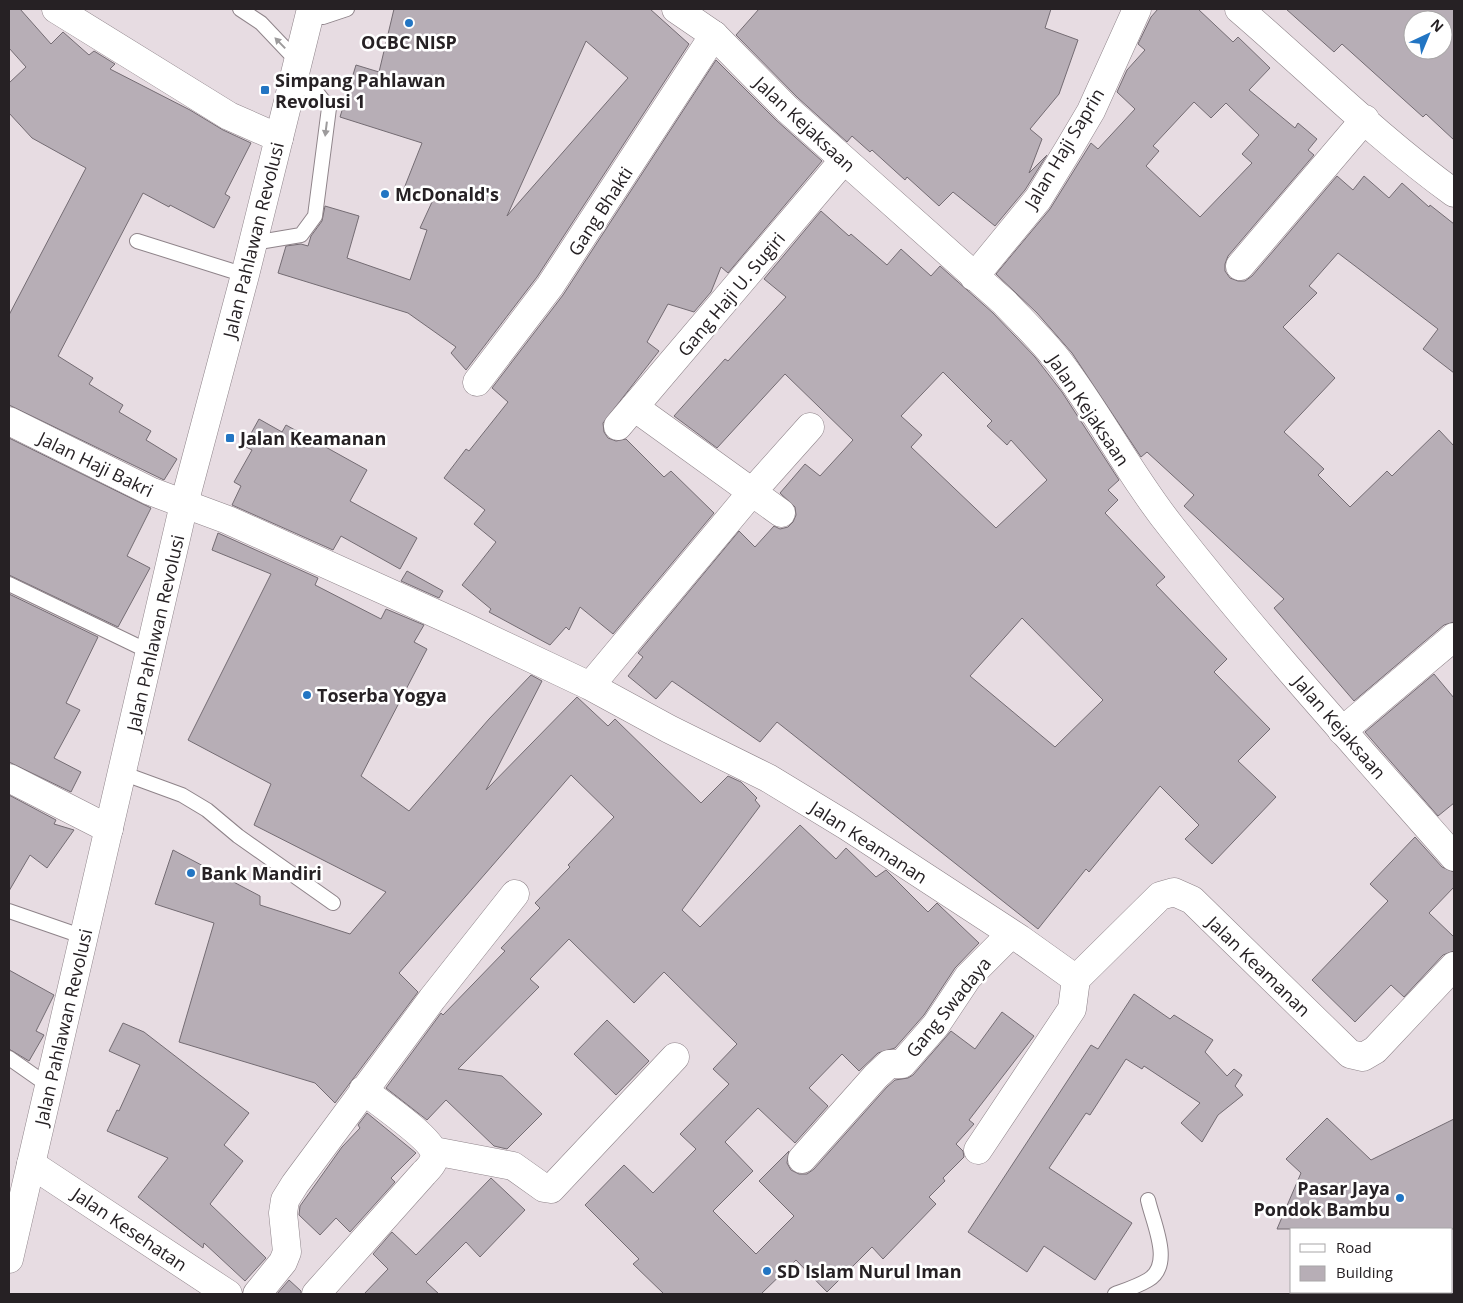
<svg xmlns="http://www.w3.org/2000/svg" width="1463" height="1303" font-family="'Open Sans',sans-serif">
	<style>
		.building { fill: #b7aeb6; stroke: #746c73; fill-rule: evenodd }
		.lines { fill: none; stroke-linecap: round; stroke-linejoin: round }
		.lane-casing { stroke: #8f848a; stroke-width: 16 }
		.street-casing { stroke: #8f848a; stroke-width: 29 }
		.secondary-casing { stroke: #8f848a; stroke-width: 29 }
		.lane { stroke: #fff; stroke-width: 14 }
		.street { stroke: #fff; stroke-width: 28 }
		.secondary { stroke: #fff; stroke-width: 28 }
		.oneway { fill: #9d9b9c }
		.poi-dot { fill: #2275c3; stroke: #fff; stroke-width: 2 }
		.labels { text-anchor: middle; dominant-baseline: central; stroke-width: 5; stroke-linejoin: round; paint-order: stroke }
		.poi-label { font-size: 18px; font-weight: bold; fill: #262124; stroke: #fff; text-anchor: start }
		.street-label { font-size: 18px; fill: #262124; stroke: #fff }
	</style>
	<rect width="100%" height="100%" fill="#e7dce2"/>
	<!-- building -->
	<path class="building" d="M9 9H20L51 44 63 32 89 55 94 51 115 64 110 69 190 110 223 130 251 143 225 194 230 197 214 228 170 205 169 207 143 193 58 356 93 378 89 384 123 405 119 412 151 431 146 440 177 459 164 480 9 405V315L86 168 32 138 9 113V83L26 67 9 48Z
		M394 9H650L689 44 537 277 466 370 451 353 456 347 408 313 278 273 286 246 301 244 308 246 311 236 322 221 325 206 359 216 347 258 410 280 427 230 420 228 432 202 403 191 422 143 340 117 356 65 379 72ZM586 41 628 78 507 216Z
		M759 9H1051L1045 28 1078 40 1059 94 1030 129 1042 139 1029 173 1047 155 1025 190 995 226 953 192 939 206 907 177 905 180 872 150 870 152 852 136 847 142 798 98 736 35Z
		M1158 9H1198L1233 42 1238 37 1270 68 1249 90 1295 128 1298 123 1317 139 1308 150 1314 155 1228 256 1225 264V271L1230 278 1238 281H1245L1252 276 1337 176 1353 190 1364 176 1389 198 1402 183 1429 207 1430 205 1454 224V373L1423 349 1438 329 1338 253 1309 286 1317 293 1283 327 1335 378 1284 432 1324 469 1318 475 1350 507 1387 471 1392 476 1439 430 1454 446V622L1444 625 1354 701 1274 608 1284 599 1184 506 1194 495 1147 452 1141 457 1072 353 1037 313 996 274 1050 209 1091 143 1098 149 1135 109 1117 92 1127 70 1145 50 1138 44 1151 17ZM1194 102 1211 118 1226 103 1259 135 1242 154 1252 163 1200 217 1146 166 1159 151 1153 146Z
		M1286 9H1454V140L1426 114 1423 117 1342 44 1334 52ZM1413 20H1443V50H1413Z
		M716 60 776 120 822 161 728 273 721 267 711 292 694 312 668 304 647 342 659 351 603 423 604 432 608 438 616 441 626 439 664 477 671 471 714 513 613 634 580 607 569 630 566 627 550 645 489 612 491 609 462 585 496 542 474 524 485 510 444 478 466 449 469 451 508 402 492 388 563 295Z
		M821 211 849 236 851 234 887 265 901 249 931 276 940 266 993 313 1035 357 1062 392 1119 480 1108 490 1118 500 1105 513 1165 577 1156 585 1227 659 1214 672 1270 729 1238 761 1276 797 1212 864 1185 839 1199 825 1160 786 1089 872 1086 869 1038 929 777 722 760 742 672 681 656 699 628 676 643 657 638 653 739 531 755 547 774 526 780 529 788 527 793 522 796 515 795 507 780 493 805 464 820 476 853 440 785 374 717 448 674 416 725 359 728 361 786 297 764 279ZM943 372 992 421 987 426 1007 445 1011 440 1047 480 996 528 911 447 922 435 901 416ZM1022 618 1103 700 1055 747 970 676Z
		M259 419 282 432 286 425 367 470 350 501 417 538 400 569 341 536 333 550 232 505 241 486 234 482 252 450 244 446Z
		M9 438 151 508 127 556 150 568 118 627 9 575Z
		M218 533 318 578 315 585 381 619 386 609 424 625 414 642 427 649 361 776 409 811 489 719 531 675 542 681 486 790 577 697 608 726 615 719 701 803 728 776 741 782 757 798 755 800 760 806 682 910 700 927 800 825 836 859 846 848 876 877 886 870 928 912 937 903 940 906 979 943 955 968 924 1015 895 1048 878 1053 859 1071 842 1054 809 1088 828 1106 795 1143 758 1108 725 1142 753 1171 713 1211 756 1254 794 1216 759 1181 789 1151 787 1163 791 1170 799 1174H807L814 1169 887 1087 895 1080 908 1078 913 1075 951 1031 975 1049 1002 1012 1034 1036 969 1120 974 1124 956 1144 963 1151 964 1157 943 1178 945 1181 929 1197 936 1204 883 1259 872 1247 827 1292 796 1260 761 1294H664L633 1264 639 1259 585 1205 624 1165 653 1193 696 1149 680 1134 729 1084 713 1069 737 1044 664 972 634 1003 569 939 530 979 539 987 458 1069 502 1076 542 1114 507 1149 494 1146 446 1100 427 1120 386 1088 441 1013 443 1015 505 951 501 948 540 908 535 903 570 867 568 865 614 817 571 775 399 973 418 992 335 1103 315 1083 179 1042 214 923 155 904 173 850 260 896V905L350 934 386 892 254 825 271 784 188 740 271 574 212 550Z
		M407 571 443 591 439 598 401 581Z
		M9 594 98 637 66 703 80 710 54 758 81 772 71 792 9 762Z
		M1434 674 1454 698V803L1438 816 1365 732Z
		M9 795 56 820 54 824 74 830 47 868 30 855 9 891Z
		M1415 837 1442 867 1454 872V887L1429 913 1454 937V951L1443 955 1404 997 1391 985 1355 1022 1312 980 1388 901 1370 884Z
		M9 970 54 995 36 1031 44 1035 29 1061 9 1049Z
		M1134 994 1170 1019 1174 1015 1213 1040 1205 1052 1227 1076 1234 1069 1242 1075 1235 1086 1243 1095 1218 1115 1202 1142 1181 1123 1200 1103 1144 1066 1142 1069 1126 1059 1090 1115 1086 1113 1049 1168 1132 1223 1095 1280 1044 1246 1027 1272 968 1232 1091 1045 1098 1049Z
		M607 1020 649 1061 616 1095 574 1054Z
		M123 1023 144 1032 249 1113 224 1145 243 1161 210 1204 266 1258 245 1281 204 1243 203 1248 138 1197 168 1158 107 1131 117 1110 119 1111 140 1065 109 1051Z
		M367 1113 416 1153 391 1178 395 1182 350 1232 336 1218 320 1235 299 1215 300 1206 342 1147 360 1128 358 1125Z
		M1327 1118 1371 1160 1454 1119V1229H1277L1301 1173 1286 1159Z
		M491 1178 525 1210 480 1257 466 1242 426 1282 439 1294H364L388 1269 373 1254 392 1232 416 1255Z
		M289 1280 301 1291V1294H277Z"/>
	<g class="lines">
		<!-- lane casing -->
		<g class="lane-casing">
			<path id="lane" d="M240 9 261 23 298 62
				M309 16 323 17 347 9
				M137 241 245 275
				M253 243 301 235 315 216 329 108 318 94 293 83
				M9 584 150 652
				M122 773 182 795 207 810 238 836 333 903
				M9 911 84 937
				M9 1058 49 1086
				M1115 1294C1126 1290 1138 1286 1148 1280 1174 1265 1153 1223 1148 1200"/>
		</g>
		<!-- street casing -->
		<g class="street-casing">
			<path id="street" d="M56 9 229 116 279 138
				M1239 9C1310 70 1378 138 1454 193
				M1240 266 1365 119
				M974 277 1038 199 1068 150 1091 111 1137 9
				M477 382 550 286 714 35
				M634 407 781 513
				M9 421 150 491 228 520 461 625 590 686 669 729 768 778 847 826 1020 939 1076 979
				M618 426 843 161
				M590 686 752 492 810 427
				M1342 731 1454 637
				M9 778 109 829
				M1076 979 1160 896 1174 892 1192 900 1350 1054 1363 1057 1375 1050 1454 966
				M978 1150 1072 1009 1076 979
				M434 1151 513 1166 544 1188 551 1189 675 1057
				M802 1159 876 1076 889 1064H902L936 1025 968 977 1011 934
				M31 1164 228 1294
				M257 1294 283 1262 287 1252 283 1213 285 1200 295 1184 432 999 515 894
				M316 1294 424 1173C429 1168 436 1161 434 1153 431 1138 377 1101 363 1090"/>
		</g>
		<!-- secondary casing -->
		<g class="secondary-casing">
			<path id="secondary" d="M676 9 714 35 787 109 1004 302C1023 322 1043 341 1060 363 1101 417 1131 477 1173 529 1262 642 1359 749 1454 857
				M9 1259 184 504 245 275 311 9"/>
		</g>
		<!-- lane -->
		<use href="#lane" class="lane"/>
		<!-- street -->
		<use href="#street" class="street"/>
		<!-- secondary -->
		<use href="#secondary" class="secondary"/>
	</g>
	<!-- one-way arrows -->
	<defs><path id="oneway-solid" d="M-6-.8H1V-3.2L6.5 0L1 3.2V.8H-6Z" transform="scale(1.25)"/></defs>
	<g class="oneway">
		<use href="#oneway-solid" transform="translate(280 43) rotate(-134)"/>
		<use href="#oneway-solid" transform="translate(326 129) rotate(97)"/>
	</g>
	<!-- markers -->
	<g class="poi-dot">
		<circle cx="409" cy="23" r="5"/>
		<rect x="260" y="85" width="10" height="10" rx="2.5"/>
		<circle cx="385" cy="194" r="5"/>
		<rect x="225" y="433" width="10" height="10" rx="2.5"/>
		<circle cx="307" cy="695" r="5"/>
		<circle cx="191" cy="873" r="5"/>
		<circle cx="1400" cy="1198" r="5"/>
		<circle cx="767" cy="1271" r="5"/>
	</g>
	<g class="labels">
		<!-- poi labels -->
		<g class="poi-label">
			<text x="409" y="42" text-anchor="middle">OCBC NISP</text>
			<text x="275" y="80">Simpang Pahlawan<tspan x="275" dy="21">Revolusi 1</tspan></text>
			<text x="395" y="194">McDonald's</text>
			<text x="240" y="438">Jalan Keamanan</text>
			<text x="317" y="695">Toserba Yogya</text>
			<text x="201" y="873">Bank Mandiri</text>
			<text x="1390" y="1188" text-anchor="end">Pasar Jaya<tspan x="1390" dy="21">Pondok Bambu</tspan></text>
			<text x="777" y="1271">SD Islam Nurul Iman</text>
		</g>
		<!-- street labels -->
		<g class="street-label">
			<text transform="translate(805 124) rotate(43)">Jalan Kejaksaan</text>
			<text transform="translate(1064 148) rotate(-59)">Jalan Haji Saprin</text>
			<text transform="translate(600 211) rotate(-57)">Gang Bhakti</text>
			<text transform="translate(253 240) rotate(-76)">Jalan Pahlawan Revolusi</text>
			<text transform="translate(731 294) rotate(-50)">Gang Haji U. Sugiri</text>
			<text transform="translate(1089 410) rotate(56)">Jalan Kejaksaan</text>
			<text transform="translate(96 464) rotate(26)">Jalan Haji Bakri</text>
			<text transform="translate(155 633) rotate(-77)">Jalan Pahlawan Revolusi</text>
			<text transform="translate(1340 727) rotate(49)">Jalan Kejaksaan</text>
			<text transform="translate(869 842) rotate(33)">Jalan Keamanan</text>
			<text transform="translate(1259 966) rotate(44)">Jalan Keamanan</text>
			<text transform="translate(948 1007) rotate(-51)">Gang Swadaya</text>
			<text transform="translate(63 1027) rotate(-77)">Jalan Pahlawan Revolusi</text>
			<text transform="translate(130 1229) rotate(34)">Jalan Kesehatan</text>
		</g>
	</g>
	<!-- border -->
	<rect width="1463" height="1303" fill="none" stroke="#262124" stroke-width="20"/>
	<!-- legend -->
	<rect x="1290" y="1228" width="162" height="65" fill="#ffffff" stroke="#a8a6a7"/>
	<rect x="1300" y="1244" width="25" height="8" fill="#ffffff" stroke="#a8a6a7"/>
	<text x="1336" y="1253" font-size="15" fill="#262124">Road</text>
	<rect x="1300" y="1266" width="25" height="15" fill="#b7aeb6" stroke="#a8a6a7"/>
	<text x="1336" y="1278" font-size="15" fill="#262124">Building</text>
	<!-- north arrow -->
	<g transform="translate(1428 35) rotate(44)"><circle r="24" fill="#ffffff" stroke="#a8a6a7"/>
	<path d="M0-4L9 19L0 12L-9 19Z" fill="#2275c3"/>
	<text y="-8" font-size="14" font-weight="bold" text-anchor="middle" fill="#262124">N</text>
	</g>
</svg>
